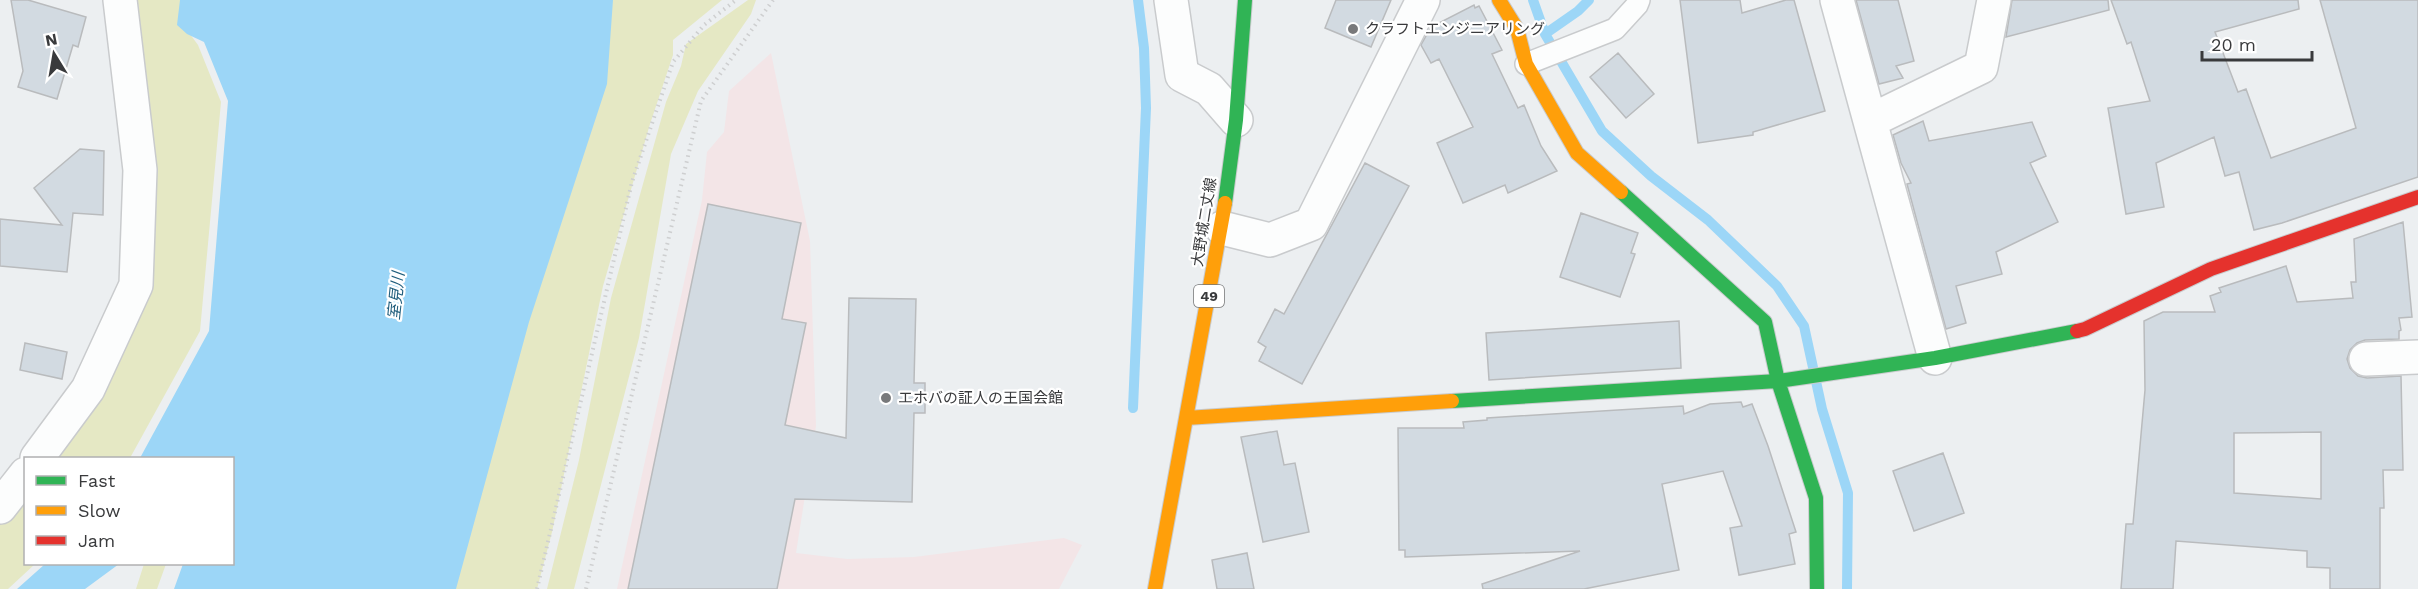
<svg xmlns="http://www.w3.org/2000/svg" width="2418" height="589" font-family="'Work Sans','Noto Sans JP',sans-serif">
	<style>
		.industrial { fill: #f3e5e7 }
		.green { fill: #e5e8c4 }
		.water { fill: #9cd6f7 }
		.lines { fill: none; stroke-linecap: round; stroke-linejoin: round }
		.stream { stroke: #9cd6f7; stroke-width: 10 }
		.building { fill: #d2dae1; stroke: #b9bbbd; stroke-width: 1.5; fill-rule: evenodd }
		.lane-casing { stroke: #c9cbcd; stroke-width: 24 }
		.street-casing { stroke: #c9cbcd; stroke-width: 36 }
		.fast-casing { stroke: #c9cbcd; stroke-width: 16 }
		.slow-casing { stroke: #c9cbcd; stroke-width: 16 }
		.jam-casing { stroke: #c9cbcd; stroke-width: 16 }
		.path { stroke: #cecfd0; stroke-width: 4; stroke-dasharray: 1.5 4.5; stroke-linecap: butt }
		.lane { stroke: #fcfdfd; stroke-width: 21 }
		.street { stroke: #fcfdfd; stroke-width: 33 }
		.fast { stroke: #30b455; stroke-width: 14 }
		.slow { stroke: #ff9f0a; stroke-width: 14 }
		.jam { stroke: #e5322d; stroke-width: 14 }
		.poi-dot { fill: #78797b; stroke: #fff; stroke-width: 2 }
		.labels { text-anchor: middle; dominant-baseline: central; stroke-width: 4.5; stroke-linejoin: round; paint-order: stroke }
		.shield { fill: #fff; stroke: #747576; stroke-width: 1.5 }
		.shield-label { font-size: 14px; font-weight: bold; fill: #393a3c }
		.poi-label { font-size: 15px; fill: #393a3c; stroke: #fff; text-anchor: start }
		.street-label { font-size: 15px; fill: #393a3c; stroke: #fff }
		.water-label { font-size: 16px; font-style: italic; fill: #1f5d7c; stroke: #fff }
	</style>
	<rect width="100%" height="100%" fill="#eceff1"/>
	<!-- industrial -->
	<path class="industrial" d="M771 53 810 241 816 426 796 553 847 559 914 557 1064 538 1082 545 1059 589H617L702 200 707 152 724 132 729 91Z"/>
	<!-- green -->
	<path class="green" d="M138 0H192L187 30 198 45 221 102 200 331 130 458H54L75 433 125 348 147 251Z
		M602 0H722L673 40V55L650 124 603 286 552 532 537 589H439Z
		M748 0H756L751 14 698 91 671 154 639 338 574 589H547L579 460 611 298 666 102 681 66 686 44Z
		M25 492 26 564H35L8 589H0V522Z
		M144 564H166L157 589H136Z"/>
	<!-- water -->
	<path class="water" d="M180 0H613L607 84 529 322 456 589H174L183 564H232V458H140L209 331 228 101 204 42 187 34 177 25Z
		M45 564H119L85 589H17Z"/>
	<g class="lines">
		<!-- stream -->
		<path class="stream" d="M1533 0 1545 34 1602 131 1651 176 1708 220 1777 286 1804 326 1822 409 1848 493 1847 589
			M1545 34 1578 11 1589 0
			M1133 408 1146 108 1144 48 1138 0"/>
	</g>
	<!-- building -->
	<path class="building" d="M11 0H28L86 17 78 47 73 45 57 99 18 87 23 71Z
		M1336 0H1391L1371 47 1325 28Z
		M1680 0H1740L1742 13 1786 0H1794L1825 111 1753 132V135L1698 143Z
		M1856 0H1898L1914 61 1896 66 1903 78 1879 84Z
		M2012 0H2108L2109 10 2006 37Z
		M2111 0H2298L2299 9 2215 32 2238 92 2246 89 2271 158 2356 128 2320 0H2418V177L2282 223 2254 230 2239 172 2225 176 2214 137 2156 163 2164 207 2126 214 2108 108 2150 101 2131 42 2127 44Z
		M1474 5 1475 8 1479 6 1502 50 1492 54 1518 108 1524 105 1541 146 1557 171 1508 193 1505 185 1463 203 1437 143 1473 127 1439 59 1431 63 1421 45 1431 27Z
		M1618 53 1654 94 1626 118 1590 77Z
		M1923 121 1929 141 2032 122 2046 156 2030 163 2058 222 1996 252 2002 274 1956 286 1966 323 1946 329 1907 184 1911 183 1901 163 1893 135Z
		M80 149 104 151 103 215 73 213 67 272 0 266V219L62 225 34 188Z
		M1365 163 1409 186 1302 384 1259 361 1266 347 1258 342 1275 309 1284 314Z
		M708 204 801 223 782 319 806 323 785 425 846 438 849 298 916 299 914 383H925V413H914L912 502 795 499 777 589H628Z
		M1581 213 1638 233 1631 253 1635 254 1620 297 1560 277Z
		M2403 222 2412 317 2399 318 2401 330 2399 331V339L2365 340 2357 343 2350 350 2347 359 2350 368 2358 376 2367 378 2401 376 2403 470H2383L2384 508H2380V589H2330V568L2307 567V551L2176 541 2173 589H2121L2126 524H2133L2145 390 2144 321 2163 312H2215L2210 296 2221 292 2219 288 2286 266 2297 302 2353 298 2351 282H2356L2354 239ZM2321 432V499L2234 493V433Z
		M1679 321 1681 368 1489 380 1486 333Z
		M25 343 67 352 62 379 20 370Z
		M1741 402 1743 407 1752 404 1768 446 1796 532 1789 534 1795 564 1739 575 1730 528 1742 526 1723 471 1662 484 1679 570 1584 589H1483L1482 584 1580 551 1405 557V550H1399L1398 428H1464L1463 422 1487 420V418L1683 406 1684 414 1710 404Z
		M1277 431 1284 465 1295 463 1309 532 1263 542 1241 437Z
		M1943 453 1964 513 1914 531 1893 471Z
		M1247 553 1254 589H1217L1212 560Z"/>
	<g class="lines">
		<!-- lane casing -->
		<g class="lane-casing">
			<path id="lane" d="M1526 64 1615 29 1637 5 1639 0"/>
		</g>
		<!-- street casing -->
		<g class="street-casing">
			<path id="street" d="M1171 0 1182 75 1209 89 1236 120
				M1837 0 1870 121
				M1222 228 1270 240 1311 224 1423 0
				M1935 358 1870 121 1981 67 1994 0
				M2366 359 2418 357
				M37 458 88 389 136 285 140 170 120 0
				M0 507 26 474"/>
		</g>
		<!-- fast casing -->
		<g class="fast-casing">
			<path id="fast" d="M1621 192 1765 322 1778 381 1816 498 1817 589
				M1225 203 1236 120 1245 0
				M1452 401 1778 381 1935 358 2077 331"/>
		</g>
		<!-- slow casing -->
		<g class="slow-casing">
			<path id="slow" d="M1499 0 1517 29 1526 64 1577 153 1621 192
				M1186 418 1452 401
				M1155 589 1225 203"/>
		</g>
		<!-- jam casing -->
		<g class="jam-casing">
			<path id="jam" d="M2077 331 2085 329 2211 269 2418 197"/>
		</g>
		<!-- path -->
		<path class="path" d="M537 589 632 182 673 62 704 25 736 0
			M586 589 701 101 773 0"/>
		<!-- lane -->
		<use href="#lane" class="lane"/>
		<!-- street -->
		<use href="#street" class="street"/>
		<!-- fast -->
		<use href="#fast" class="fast"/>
		<!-- slow -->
		<use href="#slow" class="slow"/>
		<!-- jam -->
		<use href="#jam" class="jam"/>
	</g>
	<!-- markers -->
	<g class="poi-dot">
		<circle cx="1353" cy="29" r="6"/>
		<circle cx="886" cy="398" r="6"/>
	</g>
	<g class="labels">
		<!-- shield labels -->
		<rect class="shield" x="1194" y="285" width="30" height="22" rx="4.5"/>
		<g class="shield-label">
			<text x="1209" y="296">49</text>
		</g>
		<!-- poi labels -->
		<g class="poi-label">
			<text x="1365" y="29">クラフトエンジニアリング</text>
			<text x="898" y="398">エホバの証人の王国会館</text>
		</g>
		<!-- street labels -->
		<g class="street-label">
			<text transform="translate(1204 222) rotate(-81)">大野城二丈線</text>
		</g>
		<!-- water labels -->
		<g class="water-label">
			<text transform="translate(396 296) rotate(-84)">室見川</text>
		</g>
	</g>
	<!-- legend -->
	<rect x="24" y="457" width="210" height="108" fill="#ffffff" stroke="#b0b0b1" stroke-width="1.5"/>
	<rect x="36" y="476" width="30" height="9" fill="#30b455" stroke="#b0b0b1" stroke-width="1.5"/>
	<text x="78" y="487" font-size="18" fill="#393a3c">Fast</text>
	<rect x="36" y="506" width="30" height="9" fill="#ff9f0a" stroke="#b0b0b1" stroke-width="1.5"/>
	<text x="78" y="517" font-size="18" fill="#393a3c">Slow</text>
	<rect x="36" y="536" width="30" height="9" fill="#e5322d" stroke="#b0b0b1" stroke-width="1.5"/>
	<text x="78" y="547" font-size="18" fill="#393a3c">Jam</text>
	<!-- north arrow -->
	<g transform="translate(54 54) rotate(349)" stroke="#ffffff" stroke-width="4.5" paint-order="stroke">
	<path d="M0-4.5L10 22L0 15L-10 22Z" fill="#393a3c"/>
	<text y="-9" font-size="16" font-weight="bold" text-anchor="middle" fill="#393a3c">N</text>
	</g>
	<!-- scale -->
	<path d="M2202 51v9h110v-9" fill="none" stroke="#393a3c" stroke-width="3"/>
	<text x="2211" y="51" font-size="18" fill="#393a3c" stroke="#ffffff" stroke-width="4.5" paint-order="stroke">20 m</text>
</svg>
